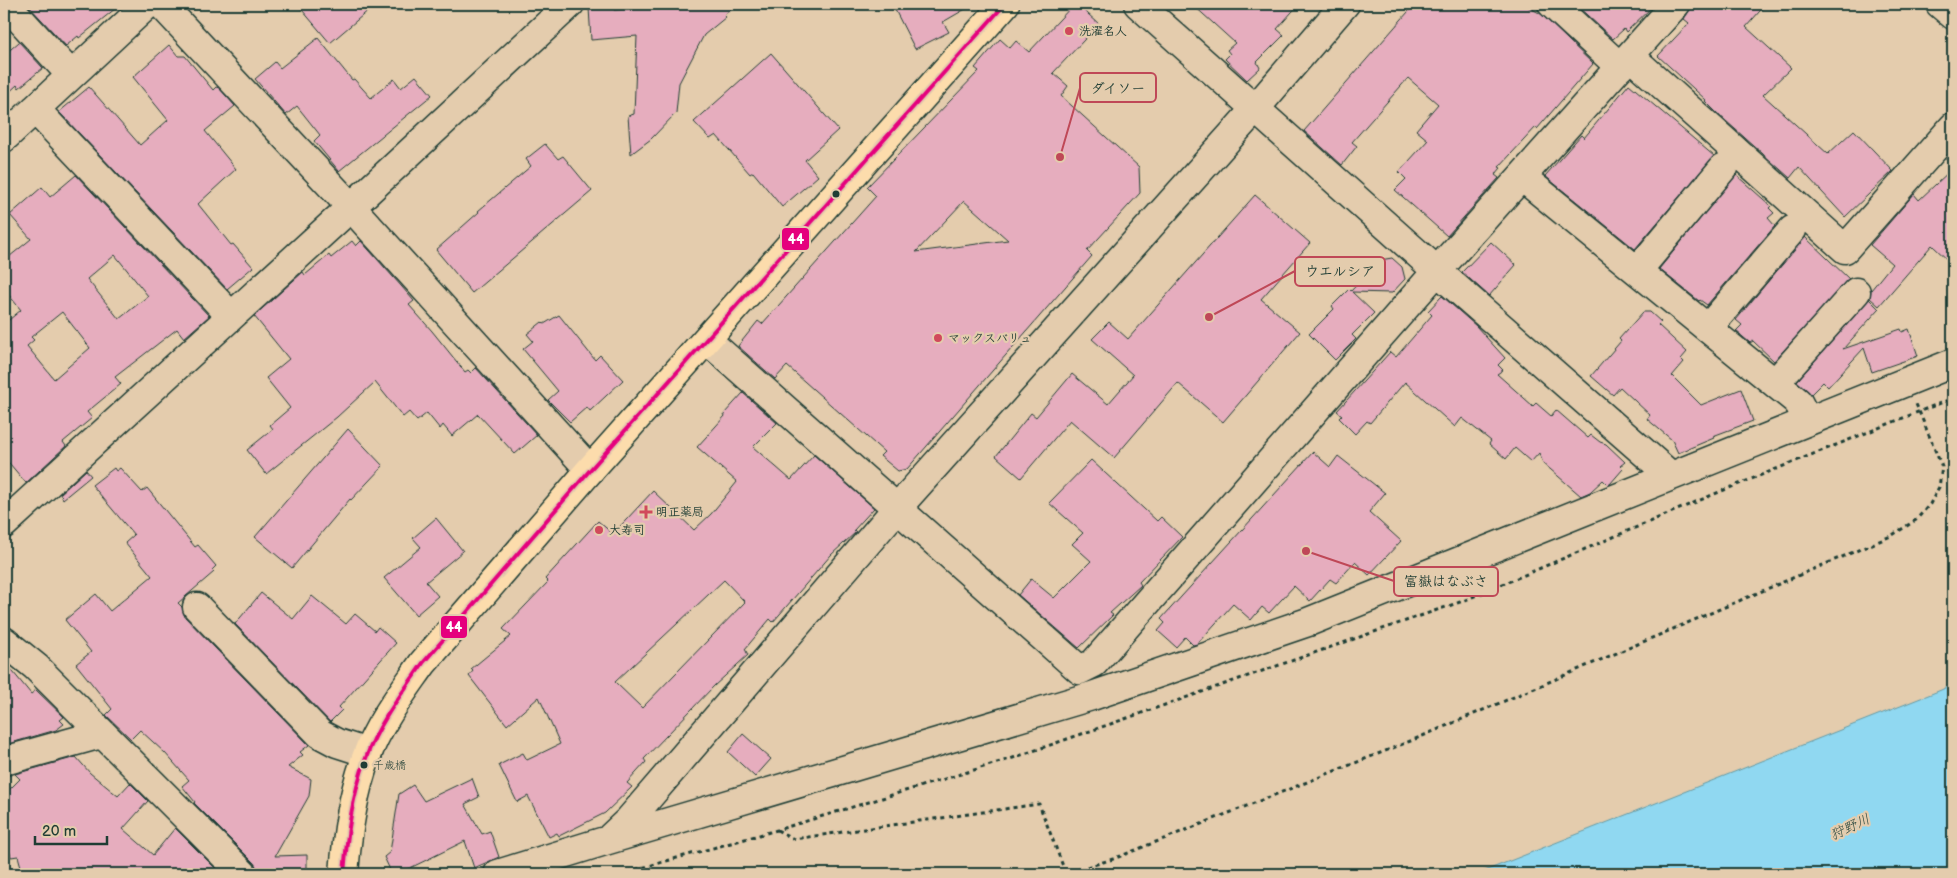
<svg xmlns="http://www.w3.org/2000/svg" width="1957" height="878" font-family="'Balsamiq Sans','Klee One',sans-serif">
	<style>
		.water { fill: #90d8f1; stroke: #639aa5 }
		.building { fill: #e6adbe; stroke: #1f3d34; fill-rule: evenodd }
		.lines { fill: none; stroke-linecap: round; stroke-linejoin: round }
		.minor-casing { stroke: #1f3d34; stroke-width: 31 }
		.major-casing { stroke: #1f3d34; stroke-width: 31 }
		.path { stroke: #1f3d34; stroke-width: 3; stroke-dasharray: 4 4; stroke-linecap: butt }
		.minor { stroke: #e4ccad; stroke-width: 28 }
		.major { stroke: #fcdcac; stroke-width: 28 }
		.bus-1-casing { stroke: #e4ccad; stroke-width: 8 }
		.bus-1 { stroke: #e5007d; stroke-width: 4 }
		.poi-dot { fill: #d1495b; stroke: #e4ccad; stroke-width: 2 }
		.bus-dot { fill: #1f3d34; stroke: #e4ccad; stroke-width: 2 }
		.labels { text-anchor: middle; dominant-baseline: central; stroke-width: 4.5; stroke-linejoin: round; paint-order: stroke }
		.bus-label { font-size: 11px; fill: #1f3d34; stroke: #e4ccad; text-anchor: start }
		.poi-label { font-size: 12px; font-weight: bold; fill: #1f3d34; stroke: #e4ccad; text-anchor: start }
		.water-label { font-size: 14px; font-style: italic; fill: #25453d; stroke: #e4ccad }
		.leader { fill: none; stroke: #bf4857; stroke-width: 2 }
		.callout-dot { fill: #bf4857; stroke: #e4ccad; stroke-width: 2 }
		.callout { fill: #e4ccad; stroke: #bf4857; stroke-width: 2 }
		.callout-label { font-size: 14px; text-anchor: middle; font-weight: bold; fill: #1f3d34 }
		.line-badge { stroke: #e4ccad; stroke-width: 2 }
		.badge-label { font-size: 14px; text-anchor: middle; font-weight: bold; fill: #fff }
	</style>
	<rect width="100%" height="100%" fill="#e4ccad"/>
	<filter id="ink" filterUnits="userSpaceOnUse"><feTurbulence type="fractalNoise" baseFrequency=".02" numOctaves="2"/><feDisplacementMap in="SourceGraphic" scale="10" xChannelSelector="R" yChannelSelector="G"/><feConvolveMatrix kernelMatrix="1 2 1 2 8 2 1 2 1" color-interpolation-filters="sRGB"/></filter>
	<g filter="url(#ink)">
		<!-- water -->
		<path class="water" d="M1953 684V874H1477L1941 690Z"/>
		<!-- building -->
		<path class="building" d="M27 4H121L79 38 78 36 66 46Z
			M297 4H376L330 43Z
			M646 4H737L724 15 726 17 704 35 679 83 676 113 651 139 631 154 628 116 634 114 637 36 591 40 589 8 613 6 614 10 641 8Z
			M892 4H974L943 22 949 32 915 49Z
			M1074 4H1077L1099 24 1053 73 1068 86 1061 96 1139 167 1140 193 1087 251 1092 256 907 469 898 471 880 456 884 452 787 366 775 379 738 346 758 321 762 324 876 196 867 187 979 71 975 68 1000 39 1010 48 1016 41 1029 52ZM964 201 1008 240 916 252Z
			M1192 4H1299L1277 29 1284 35 1257 62 1260 68 1247 80 1225 59 1230 54 1227 50 1235 43Z
			M1415 4H1523L1541 14 1593 64 1537 129 1536 127 1499 167 1501 168 1495 175 1499 178 1447 236 1395 190 1406 179 1399 172 1428 140 1416 130 1438 104 1408 78 1352 142 1357 146 1342 165 1304 131Z
			M1575 4H1655L1626 32 1624 29 1613 39Z
			M1691 4H1766L1746 27 1791 68 1763 95 1828 154 1854 130 1893 171 1845 217 1799 167 1790 178 1717 113 1705 101 1706 100 1658 56 1689 23 1684 19 1691 8Z
			M318 38 352 80 354 79 371 98 394 79 401 88 416 76 432 95 339 171 314 141 320 135 297 106 286 115 255 79 275 62 280 68Z
			M19 42 43 68 19 88 17 85 4 97V55Z
			M169 45 178 56H185L213 90 216 87 219 88 235 106 205 131 236 169 198 204 231 245 233 244 253 267 227 289 59 112 89 87 140 145 168 120 133 77Z
			M771 53 838 130 805 160 818 176 782 207 753 172 750 174 716 135 710 139 694 122Z
			M1629 84 1714 156 1635 249 1545 176 1581 135 1584 138Z
			M545 144 558 159 563 156 592 191 472 293 436 250 479 212 478 211 531 166 526 159Z
			M1953 168V265L1932 245 1879 306 1870 298 1871 290 1892 264 1870 245 1914 194 1919 200Z
			M76 175 209 316 184 338 177 329 115 377 121 384 87 412 92 418 63 442 66 446 26 483 4 457V324L21 310 4 289V261L31 239 10 215 42 187 50 197ZM115 255 148 296 119 319 87 279ZM62 312 90 348 54 379 27 346 34 340 31 337Z
			M1736 175 1771 206 1769 208 1774 213 1768 218 1775 226 1707 305 1700 300 1699 301 1659 269Z
			M1255 195 1310 243 1261 299 1300 332 1223 422 1178 383 1114 458 1070 420 1021 478 996 456 1031 413 1036 417 1072 374 1108 404 1133 375 1092 339 1109 322 1128 339Z
			M1805 237 1849 279 1774 361 1753 341 1750 343 1736 331 1742 325 1736 320Z
			M352 241 356 246 361 241 402 287 414 301 409 305 432 331 465 372 468 370 471 373 476 368 537 435 515 454 478 414 452 436 443 425 440 429 427 413 417 421 409 412 403 417 375 382 337 417 266 474 247 450 273 429 270 425 290 408 266 378 289 359 254 316 303 272 305 275 329 255 331 258Z
			M1491 242 1516 265 1489 296 1462 272Z
			M1392 258 1402 267 1405 279 1392 293 1352 292 1374 313 1352 335 1356 339 1335 360 1309 334 1334 309 1332 306 1349 289 1351 291 1380 260Z
			M1442 296 1476 326 1505 358 1498 365 1503 370 1497 374 1533 406 1536 403 1551 416 1556 410 1588 438 1591 435 1600 442 1606 444 1625 462 1620 466 1623 469 1610 484 1608 485 1603 480 1590 492 1581 496 1543 463 1539 453 1531 462 1515 448 1506 459 1489 444 1491 441 1462 418 1455 427 1405 382 1370 423 1367 421 1355 434 1339 418 1342 415 1337 411 1390 352 1396 357 1432 315 1428 311Z
			M1869 299 1879 309 1843 349 1901 329 1902 332 1909 329 1918 356 1872 372 1864 348 1828 387 1823 382 1811 394 1797 381Z
			M1643 312H1650L1661 322 1658 325 1687 352 1681 359 1684 362 1672 376 1701 405 1741 389 1753 421 1713 436 1714 438 1678 453 1672 440 1647 419 1650 415 1620 387 1613 395 1591 376 1621 341 1619 339Z
			M559 315 595 360 600 355 623 380 590 411 587 407 570 422 548 400 558 391 523 349 533 341 527 334 542 322 544 324Z
			M743 393 777 423 753 447 791 480 814 455 874 508 854 530 856 532 831 555 773 622 770 619 745 649 748 655 714 686 644 759 646 762 627 783 632 787 605 813 559 836 557 833 549 837 528 796 517 802 499 765 523 753 527 760 560 744 539 697 507 725 469 676 473 671 471 669 511 636 503 629 548 582 545 579 598 521 613 534 653 491 694 530 711 514 737 482 697 447 725 416 724 414ZM724 580 745 602 642 708 615 682Z
			M348 429 383 466 351 500 350 499 292 568 255 537Z
			M1313 452 1330 467 1338 456 1385 493 1369 512 1401 541 1369 575 1355 562 1336 583 1330 579 1310 601 1294 586 1269 613 1262 607 1251 620 1233 604 1197 644 1193 645 1185 637 1176 647 1158 631 1165 623 1161 619Z
			M1091 460 1157 521 1161 517 1182 537 1139 582 1141 585 1110 613 1113 615 1079 648 1018 595 1031 579 1054 598 1091 561 1072 544 1083 533 1049 503Z
			M114 468 116 471 120 468 142 492 147 488 195 547 198 545 216 566 212 570 214 572 178 603 182 607 185 617 309 745 300 752 303 755 288 767 311 779 309 796 275 856 307 855V874H258V870L254 863 194 803 195 802 182 786 189 780 165 753 140 730 131 739 106 715 112 709 76 664 91 652 65 620 96 594 110 611 152 576 125 543 134 535 92 485Z
			M86 470 91 476 63 499 60 494Z
			M436 518 463 551 426 582 438 596 416 615 384 578 421 547 413 538Z
			M261 593 293 619 312 596 346 624 355 614 375 631 378 627 396 643 339 707 342 710 330 722 235 624Z
			M4 661 31 694 36 690 64 717 60 720 64 724 56 730 4 745Z
			M743 734 771 759 755 777 728 752Z
			M76 757 90 773 118 796 130 783 148 801 123 829 153 855 175 828 221 874H23L18 856 11 857 8 846 4 847V795L20 779 15 774Z
			M472 778 479 797 465 804 482 834 490 831 499 857 474 868 465 841 398 874H392L384 857 390 852 399 794 413 785 424 801Z"/>
		<g class="lines">
			<!-- minor casing -->
			<g class="minor-casing">
				<path id="minor" d="M6 4 71 75
					M161 4 351 207 590 470
					M1138 4 1437 271 1671 476
					M1552 4 1620 67
					M1940 4 1953 15
					M1630 56 1845 249 1953 127
					M35 109 231 316
					M4 138 148 4
					M1522 177 1798 402 1808 421
					M1638 270 1723 168
					M1708 328 1792 230
					M707 340 1080 670 1094 663 1437 271 1676 4
					M1775 383 1856 292
					M4 524 351 207 570 4
					M197 607 320 734 337 743 368 753
					M4 641 36 667 243 874
					M4 761 101 734
					M611 837 629 820 898 507 1255 109 1345 4
					M498 874 608 840 1092 696 1308 622 1953 363"/>
			</g>
			<!-- major casing -->
			<g class="major-casing">
				<path id="major" d="M344 874C347 835 352 796 366 758 378 724 402 693 423 663L590 470 1005 4"/>
			</g>
			<!-- path -->
			<path class="path" d="M777 830 794 839 1039 804 1066 874
				M620 874 777 830 1010 759 1463 601 1724 490 1953 398
				M1064 874 1113 859 1413 740 1891 536 1916 520 1930 504 1939 487 1942 467 1916 404"/>
			<!-- minor -->
			<use href="#minor" class="minor"/>
			<!-- major -->
			<use href="#major" class="major"/>
			<!-- bus-1 casing -->
			<g class="bus-1-casing">
				<path id="bus-1" d="M344 874C347 835 352 796 366 758 378 724 402 693 423 663L590 470 1005 4"/>
			</g>
			<!-- bus-1 -->
			<use href="#bus-1" class="bus-1"/>
		</g>
	</g>
	<!-- markers -->
	<g class="poi-dot">
		<circle cx="1069" cy="31" r="5"/>
		<circle cx="938" cy="338" r="5"/>
		<path d="M643.5 504.5h5v5h5v5h-5v5h-5v-5h-5v-5h5z"/>
		<circle cx="599" cy="530" r="5"/>
	</g>
	<g class="bus-dot">
		<circle cx="836" cy="194" r="4.5"/>
		<circle cx="364" cy="765" r="4.5"/>
	</g>
	<g class="labels">
		<!-- bus labels -->
		<g class="bus-label">
			<text x="373" y="765">千歳橋</text>
		</g>
		<!-- poi labels -->
		<g class="poi-label">
			<text x="1079" y="31">洗濯名人</text>
			<text x="948" y="338">マックスバリュ</text>
			<text x="656" y="512">明正薬局</text>
			<text x="609" y="530">大寿司</text>
		</g>
		<!-- water labels -->
		<g class="water-label">
			<text transform="translate(1850 827) rotate(-25)">狩野川</text>
		</g>
	</g>
	<!-- callouts -->
	<path class="leader" d="M1060 157L1080 88M1209 317L1295 271M1306 551L1394 581"/>
	<g class="callout-dot">
		<circle cx="1060" cy="157" r="5"/>
		<circle cx="1209" cy="317" r="5"/>
		<circle cx="1306" cy="551" r="5"/>
	</g>
	<g class="callout">
		<rect x="1080" y="73" width="76" height="29" rx="5"/>
		<rect x="1295" y="257" width="90" height="29" rx="5"/>
		<rect x="1394" y="567" width="104" height="29" rx="5"/>
	</g>
	<g class="callout-label">
		<text x="1118" y="93">ダイソー</text>
		<text x="1340" y="276">ウエルシア</text>
		<text x="1446" y="586">富嶽はなぶさ</text>
	</g>
	<g class="line-badge">
		<rect x="781" y="227" width="29" height="24" rx="5" fill="#e5007d"/>
		<rect x="440" y="615" width="28" height="24" rx="5" fill="#e5007d"/>
	</g>
	<g class="badge-label">
		<text x="796" y="244">44</text>
		<text x="454" y="632">44</text>
	</g>
	<!-- margin -->
	<rect width="1957" height="878" fill="none" stroke="#e4ccad" stroke-width="20"/>
	<rect x="10" y="10" width="1937" height="858" fill="none" stroke="#1f3d34" stroke-width="2" filter="url(#ink)"/>
	<!-- scale -->
	<path d="M35 836v8h72v-8" fill="none" stroke="#1f3d34" stroke-width="2.5"/>
	<text x="42" y="836" font-size="15" fill="#1f3d34" stroke="#e4ccad" stroke-width="4" paint-order="stroke">20 m</text>
</svg>
